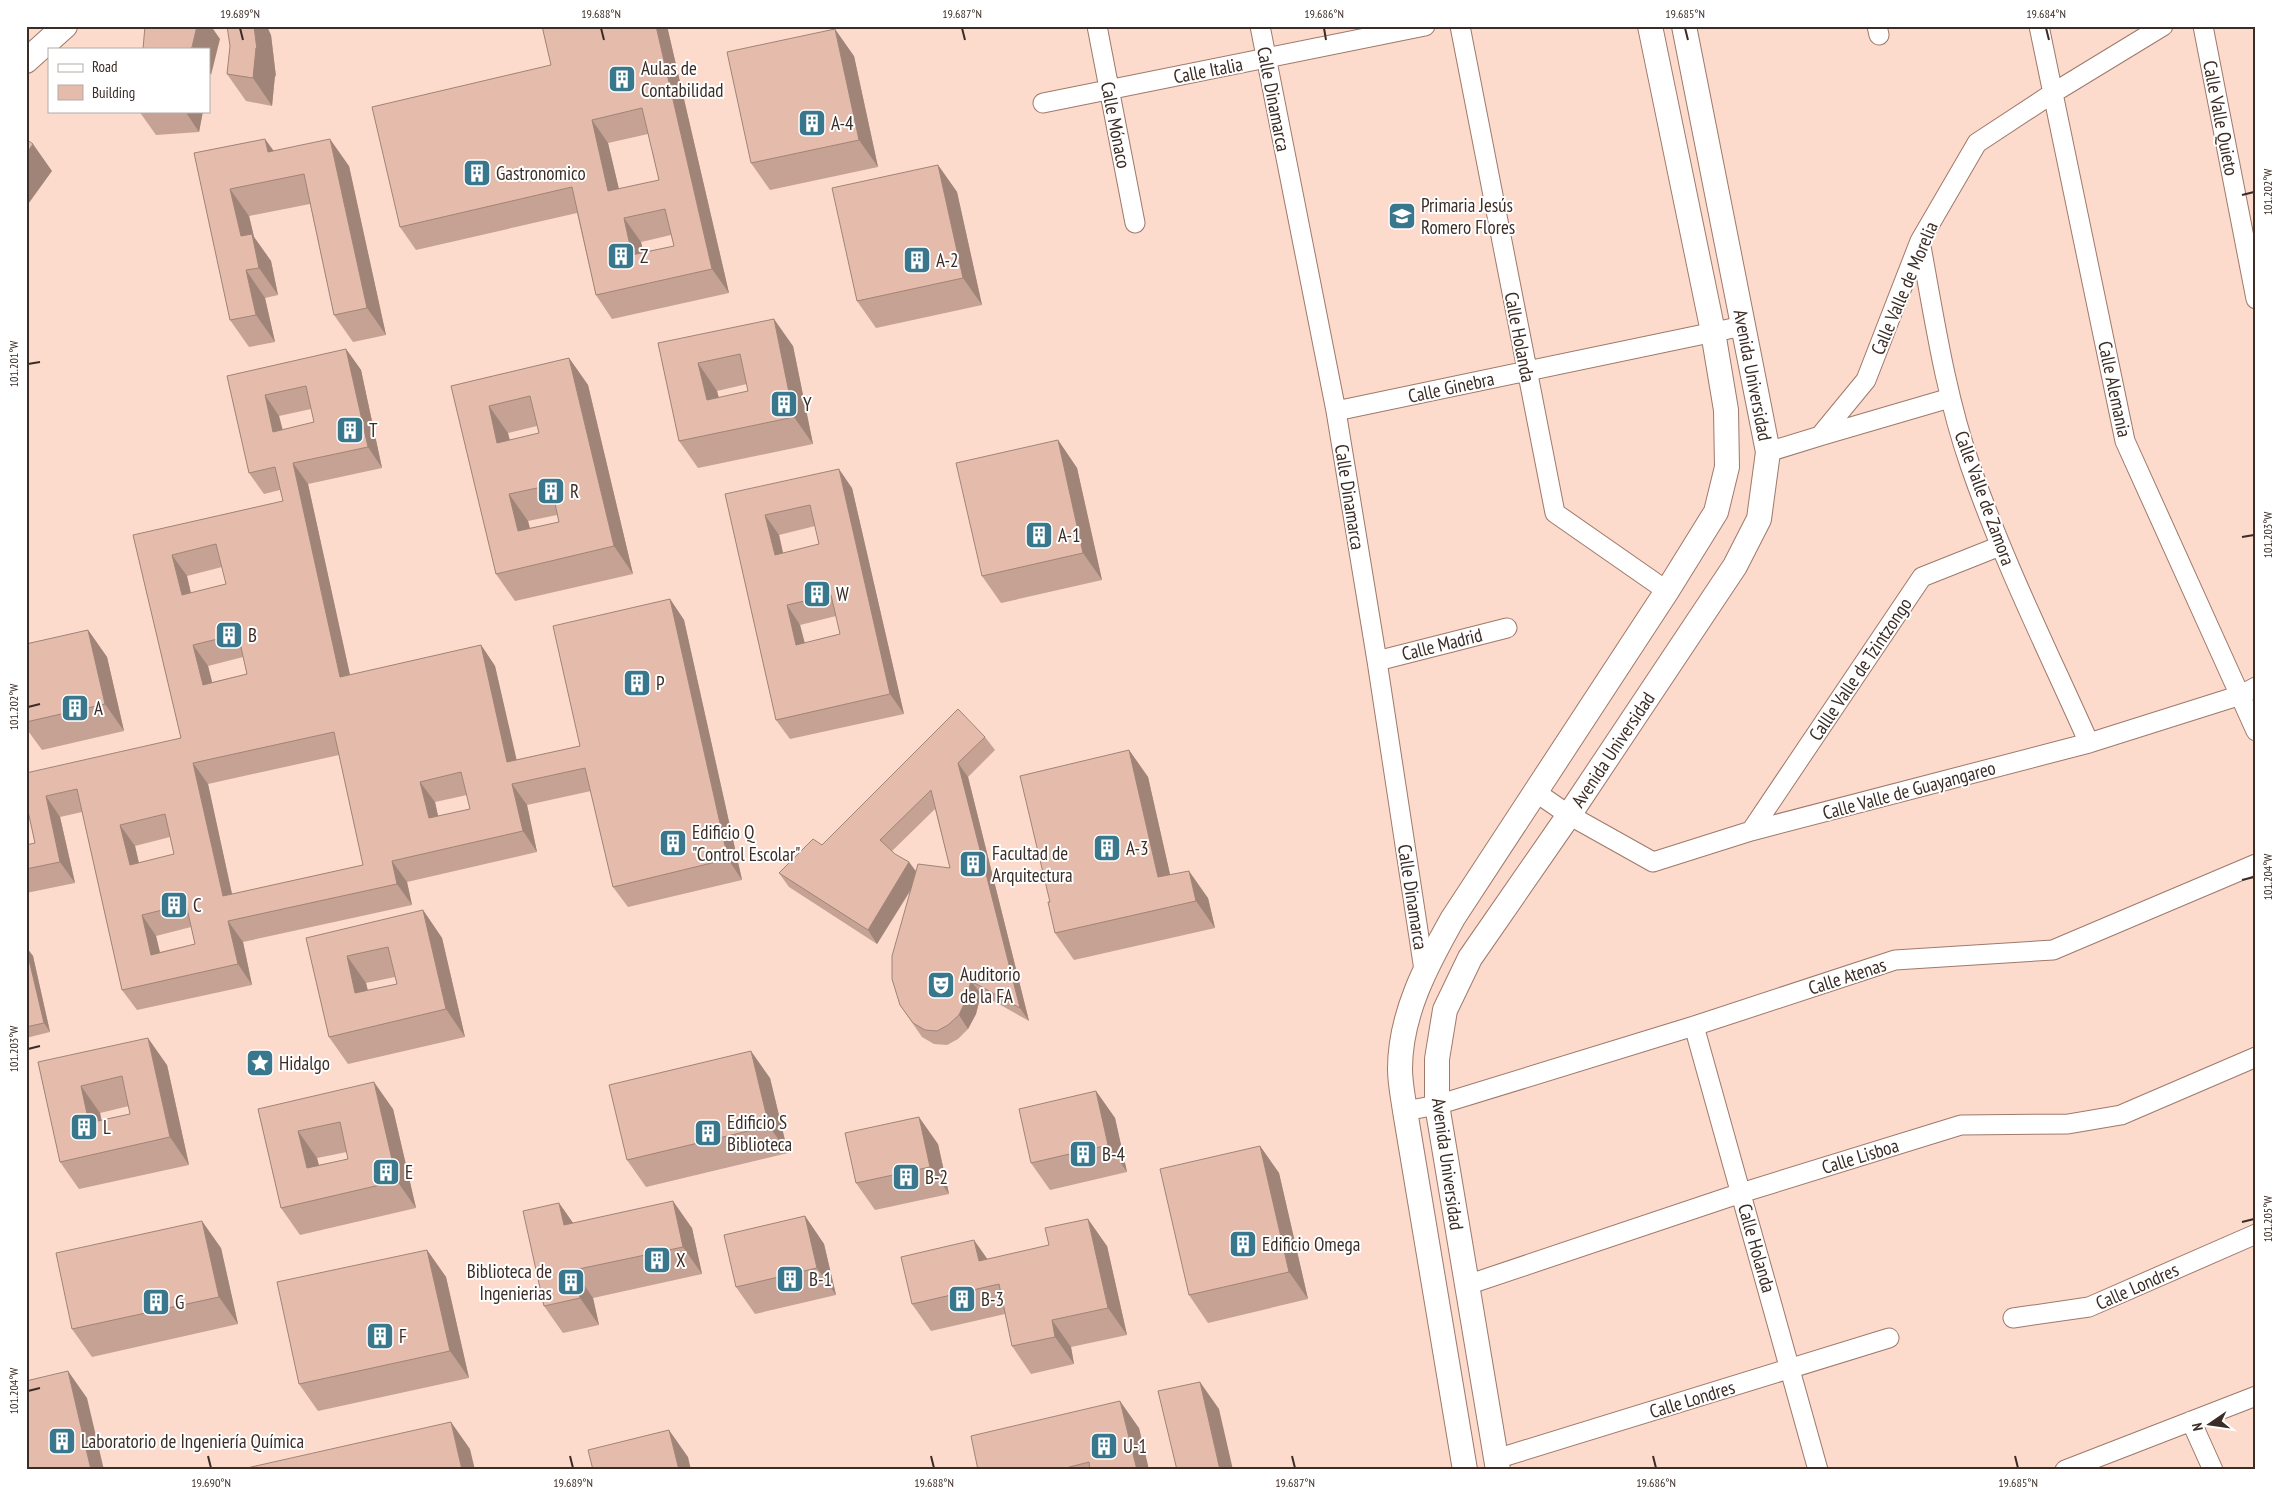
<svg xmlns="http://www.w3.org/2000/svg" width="2282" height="1496" font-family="'PT Sans Narrow',sans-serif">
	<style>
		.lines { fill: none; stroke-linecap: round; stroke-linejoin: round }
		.minor-casing { stroke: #9f796a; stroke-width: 21 }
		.tertiary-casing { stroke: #9f796a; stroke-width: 26 }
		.minor { stroke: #fff; stroke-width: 19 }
		.tertiary { stroke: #fff; stroke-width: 24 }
		.wall { fill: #c5a293; fill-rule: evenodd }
		.shaded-wall { fill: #a08478 }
		.building { fill: #e5bcab; stroke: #a08478; fill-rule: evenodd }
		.ticks { fill: none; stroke: #3b2c25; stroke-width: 2 }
		.labels { text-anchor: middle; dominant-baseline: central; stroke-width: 4; stroke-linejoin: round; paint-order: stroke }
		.poi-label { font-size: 19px; fill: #3b2c25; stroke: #fff; text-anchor: start }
		.street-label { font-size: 19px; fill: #3b2c25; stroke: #fff }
		.neatline { fill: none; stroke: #3b2c25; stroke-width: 2 }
		.ticks-label { font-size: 12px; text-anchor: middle; fill: #3b2c25 }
	</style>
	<rect width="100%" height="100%" fill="#fcdacc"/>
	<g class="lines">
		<!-- minor casing -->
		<g class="minor-casing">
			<path id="minor" d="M1097 26 1135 223
				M1260 26 1336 411 1377 661 1424 970
				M1460 26 1555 513 1667 591
				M1877 26 1879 35
				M2039 26 2125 441 2256 731
				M2203 26 2256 299
				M1043 103 1425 26
				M1920 241C1934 316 1945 393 1970 465 2003 561 2048 651 2089 743
				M1336 411 1743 326
				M1820 436 1950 398
				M1768 452 1820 436 1866 380 1920 241 1977 143 2053 93 2163 26
				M1377 661 1507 628
				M1534 791 1569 815 1653 862 1751 831 2089 743 2241 695 2256 687
				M1751 831 1922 577 2000 546
				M1694 1026 1818 1470
				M1405 1111 1437 1105 1694 1026 1895 960 2053 950 2256 864
				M1467 1285 1741 1193 1961 1125 2068 1124 2121 1115 2256 1057
				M2013 1318 2089 1307 2256 1234
				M2191 1421 2213 1470
				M1496 1459 1889 1338
				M2065 1470 2256 1396"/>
		</g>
		<!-- tertiary casing -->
		<g class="tertiary-casing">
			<g id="tertiary">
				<path d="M26 61 65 26"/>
				<path d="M1465 1470 1405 1111C1403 1097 1400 1083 1400 1069 1400 1014 1427 964 1453 918L1667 591 1716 512 1727 467 1726 410 1713 332 1650 26"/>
				<path id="s1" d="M1498 1470 1437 1105V1059L1445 1010 1470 958 1569 815 1735 566 1759 519 1768 452 1684 26"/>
			</g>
		</g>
		<!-- minor -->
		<use href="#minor" class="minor"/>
		<!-- tertiary -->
		<use href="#tertiary" class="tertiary"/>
	</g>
	<!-- wall -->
	<path class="wall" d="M542 26H667L729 293 612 319 596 295 577 213 416 250 400 227 551 65ZM648 134 659 180 619 189 608 143ZM671 235 674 246 643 252 641 242Z
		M271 35 276 77 275 75 272 106 246 101 227 74 230 46Z
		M854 56 878 167 770 190 751 163Z
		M139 111H203L199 132 156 135Z
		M265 139 274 151 349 166 386 335 353 342 334 315 310 204 249 216 254 237 271 261 278 295 265 298 275 342 249 347 230 320 194 153Z
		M938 165 957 192 982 305 876 328 857 301Z
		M658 343 793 346 813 444 698 468 679 441ZM747 384 748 391 719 398 717 391Z
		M346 349 361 370 382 468 308 484 350 675 481 645 495 666 516 760 580 746 670 599 684 620 742 880 628 907 613 887 591 791 527 805 537 852 407 882 412 905 243 942 252 985 137 1010 122 990 82 812 60 817 75 883 26 893V845L35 843 26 802 181 738 133 535 283 501 280 490 264 494 249 473 227 376ZM311 409 314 422 283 430 279 416ZM222 567 226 584 191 593 187 576ZM243 657 247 674 212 682 208 666ZM339 755 363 865 232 894 208 784ZM467 795 470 809 438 816 435 802ZM170 837 174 854 139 863 135 846ZM191 927 195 944 160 952 156 936Z
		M569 358 588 385 633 574 515 601 496 574 451 386ZM537 426 539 433 510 440 508 433ZM557 515 559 522 530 528 528 521Z
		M1058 440 1077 468 1102 580 1001 603 982 576Z
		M852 488 904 714 790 739 776 720 725 494ZM815 526 819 544 783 553 779 535ZM836 616 840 634 805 643 800 625Z
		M88 630 107 657 124 731 42 750 26 728V644Z
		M985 737 995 750 968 777 1029 1021 981 994 976 1014 968 1029 958 1039 947 1045 934 1044 922 1037 900 1005 911 890 877 944 789 887 779 873ZM935 809 950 868 916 871 909 862 895 854 892 851Z
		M1129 750 1148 777 1170 875 1208 898 1215 928 1074 960 1055 933 1050 902Z
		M423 910 442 938 465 1037 348 1064 329 1037 306 938ZM395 977 397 984 368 990 366 983Z
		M26 947 33 956 50 1032 26 1038Z
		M38 1062 167 1065 189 1165 79 1189 60 1162ZM129 1106 130 1114 101 1120 100 1113Z
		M770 1078 788 1153 646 1187 627 1160Z
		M1096 1091 1115 1118 1127 1172 1050 1190 1031 1163Z
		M258 1109H393L416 1208 300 1235 281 1208ZM347 1152 348 1159 319 1165 317 1158Z
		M938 1144 949 1194 875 1210 856 1183Z
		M1260 1146 1279 1173 1308 1299 1208 1323 1189 1295Z
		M559 1203 573 1223 692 1228 702 1274 593 1298 599 1325 563 1333 544 1306Z
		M805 1216 824 1244 836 1295 755 1314 736 1287Z
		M1107 1246 1127 1335 1071 1347 1074 1364 1031 1374 1012 1346 1005 1314 931 1331 912 1304 987 1259Z
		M221 1248 238 1324 92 1357 72 1329Z
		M427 1250 446 1277 469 1378 318 1411 299 1384Z
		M1139 1428 1149 1470H978Z"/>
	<!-- shaded-wall -->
	<path class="shaded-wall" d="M197 26H211L220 39 211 75 209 71V49H193L192 47Z
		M254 26H267L271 35 276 77 275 75 272 106 253 78Z
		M656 26H667L729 293 712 269Z
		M835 29 854 56 878 167 859 140Z
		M185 111H203L199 132Z
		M592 120 608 143 625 215 608 191Z
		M265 139 284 166 268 152Z
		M330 139 349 166 386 335 367 308Z
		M33 144 52 171 26 207V154Z
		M938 165 957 192 982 305 963 278Z
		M230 189 249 216 254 237 271 261 278 295 259 268 241 236Z
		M624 218 641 242 649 279 632 255Z
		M246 270 265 298 275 342 256 315Z
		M774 319 793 346 813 444 794 417Z
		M346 349 361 370 382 468 368 447Z
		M569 358 588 385 633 574 614 546Z
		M698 363 717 391 726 428 707 400Z
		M265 395 279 416 288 453 273 432Z
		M489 406 508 433 516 470 497 443Z
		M1058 440 1077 468 1102 580 1083 553Z
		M293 463 308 484 355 698 340 677Z
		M839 469 852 488 904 714 890 694Z
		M509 494 528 521 537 558 518 531Z
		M765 515 779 535 788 575 775 555Z
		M172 555 187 576 196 616 182 595Z
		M670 599 684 620 742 880 728 859Z
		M787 605 800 625 810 665 796 645Z
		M88 630 107 657 124 731 105 704Z
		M193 645 208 666 218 705 203 685Z
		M481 645 495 666 522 783 507 762Z
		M1129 750 1148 777 1177 905 1158 877Z
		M193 763 208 784 237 917 223 896Z
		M958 763 968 777 1029 1021 1020 1008Z
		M420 782 435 802 443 839 429 818Z
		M512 784 527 805 537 852 523 831Z
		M46 796 60 817 75 883 60 862Z
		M120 825 135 846 144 886 130 865Z
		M392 861 407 882 412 905 397 884Z
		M909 862 919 876 877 944 868 930Z
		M1189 871 1208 898 1215 928 1196 901Z
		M423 910 442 938 465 1037 446 1009Z
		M142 915 156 936 165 975 151 955Z
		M228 921 243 942 252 985 238 964Z
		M26 947 33 956 50 1032 44 1023Z
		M347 956 366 983 374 1020 355 993Z
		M971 981 981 994 976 1014 968 1029 959 1015Z
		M148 1038 167 1065 189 1165 170 1137Z
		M751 1051 770 1078 788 1153 769 1126Z
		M374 1082 393 1109 416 1208 397 1181Z
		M81 1086 100 1113 108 1150 89 1123Z
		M1096 1091 1115 1118 1127 1172 1108 1145Z
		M919 1117 938 1144 949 1194 930 1167Z
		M298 1131 317 1158 326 1195 307 1168Z
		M1260 1146 1279 1173 1308 1299 1289 1272Z
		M673 1201 692 1228 702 1274 683 1247Z
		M559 1203 578 1230 564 1225Z
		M805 1216 824 1244 836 1295 817 1268Z
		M1088 1219 1107 1246 1127 1335 1108 1308Z
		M202 1221 221 1248 238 1324 219 1297Z
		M974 1240 993 1267 979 1261Z
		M427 1250 446 1277 469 1378 450 1351Z
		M574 1270 593 1298 599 1325 580 1298Z
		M1052 1320 1071 1347 1074 1364 1055 1337Z
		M68 1371 87 1398 104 1470H91Z
		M1200 1382 1219 1409 1233 1470H1220Z
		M1120 1401 1139 1428 1149 1470H1137Z
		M451 1422 470 1449 475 1470H462Z
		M669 1430 688 1457 691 1470H679Z"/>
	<!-- building -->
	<path class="building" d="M145 26H197L192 47 190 49H143Z
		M227 26H254L257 50 256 48 253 78 227 74 230 46Z
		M542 26H656L712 269 596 295 572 187 400 227 372 107 551 65ZM642 108 659 180 608 191 592 120ZM665 209 674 246 632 255 624 218Z
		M835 29 859 140 751 163 727 52Z
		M26 139 33 144 26 154Z
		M265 139 268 152 330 139 367 308 334 315 304 174 230 189 241 236 252 234 259 268 246 270 256 315 230 320 194 153Z
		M938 165 963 278 857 301 832 188Z
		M774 319 794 417 679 441 658 343ZM740 354 748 391 707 400 698 363Z
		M346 349 368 447 293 463 340 677 481 645 507 762 580 746 553 626 670 599 728 859 613 887 585 768 512 784 523 831 392 861 397 884 228 921 238 964 122 990 77 789 46 796 60 862 26 869V845L35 843 26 802V773L181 738 133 535 283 501 275 467 249 473 227 376ZM306 386 314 422 273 432 265 395ZM216 544 226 584 182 595 172 555ZM238 634 247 674 203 685 193 645ZM334 732 363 865 223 896 193 763ZM461 772 470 809 429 818 420 782ZM165 814 174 854 130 865 120 825ZM186 904 195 944 151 955 142 915Z
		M569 358 614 546 496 574 451 386ZM530 396 539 433 497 443 489 406ZM551 485 559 522 518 531 509 494Z
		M1058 440 1083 553 982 576 956 463Z
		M839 469 890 694 776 720 725 494ZM810 505 819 544 775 555 765 515ZM831 595 840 634 796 645 787 605Z
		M88 630 105 704 26 722V644Z
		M958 709 985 737 958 763 1020 1008 971 981 966 1000 959 1015 948 1025 937 1031 925 1030 913 1023 900 1005 892 979V956L918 864 950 868 931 790 880 840 895 854 909 862 868 930 779 873 813 839 822 845Z
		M1129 750 1158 877 1189 871 1196 901 1055 933 1048 902H1050L1020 776Z
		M423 910 446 1009 329 1037 306 938ZM388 947 397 984 355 993 347 956Z
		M26 947 44 1023 26 1027Z
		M148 1038 170 1137 60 1162 38 1062ZM122 1076 130 1114 89 1123 81 1086Z
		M751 1051 769 1126 627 1160 609 1085Z
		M374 1082 397 1181 281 1208 258 1109ZM340 1122 348 1159 307 1168 298 1131Z
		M1096 1091 1108 1145 1031 1163 1019 1109Z
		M919 1117 930 1167 856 1183 845 1133Z
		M1260 1146 1289 1272 1189 1295 1160 1169Z
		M673 1201 683 1247 574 1270 580 1298 544 1306 523 1211 559 1203 564 1225Z
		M805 1216 817 1268 736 1287 724 1235Z
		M1088 1219 1108 1308 1052 1320 1055 1337 1012 1346 999 1284 912 1304 901 1257 974 1240 979 1261 1049 1245 1045 1228Z
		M202 1221 219 1297 72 1329 56 1253Z
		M427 1250 450 1351 299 1384 277 1282Z
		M68 1371 91 1470H26V1381Z
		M1200 1382 1220 1470H1177L1158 1391Z
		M1120 1401 1137 1470H1090L1089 1462 1058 1470H978L971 1436Z
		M451 1422 462 1470H238Z
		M669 1430 679 1470H593L588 1450Z"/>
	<!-- ticks -->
	<path class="ticks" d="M240 28 243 40M601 28 604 40M962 28 965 40M1324 28 1326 40M1685 28 1688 40M2046 28 2049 40M2242 195 2254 192M28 364 40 362M2242 537 2254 535M28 707 40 704M2242 880 2254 877M28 1049 40 1046M2242 1222 2254 1219M28 1391 40 1388M208 1456 211 1468M570 1456 573 1468M931 1456 934 1468M1292 1456 1295 1468M1653 1456 1656 1468M2015 1456 2018 1468"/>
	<!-- icons -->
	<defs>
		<g id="building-square" transform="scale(1.4375)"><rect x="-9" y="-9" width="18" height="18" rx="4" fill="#39778d" stroke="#fff"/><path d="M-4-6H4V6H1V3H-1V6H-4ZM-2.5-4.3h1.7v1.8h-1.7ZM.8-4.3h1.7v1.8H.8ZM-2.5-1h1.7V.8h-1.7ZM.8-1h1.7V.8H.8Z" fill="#fff"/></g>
		<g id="school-square" transform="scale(1.4375)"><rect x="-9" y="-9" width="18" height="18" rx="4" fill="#39778d" stroke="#fff"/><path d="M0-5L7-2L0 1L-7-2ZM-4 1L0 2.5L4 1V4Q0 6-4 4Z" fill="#fff"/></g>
		<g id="theatre-square" transform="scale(1.4375)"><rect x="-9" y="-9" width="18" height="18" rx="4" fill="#39778d" stroke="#fff"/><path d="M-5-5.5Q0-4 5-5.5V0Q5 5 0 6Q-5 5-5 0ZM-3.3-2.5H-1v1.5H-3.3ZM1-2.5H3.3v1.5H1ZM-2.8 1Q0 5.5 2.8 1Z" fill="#fff"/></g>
		<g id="sight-square" transform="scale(1.4375)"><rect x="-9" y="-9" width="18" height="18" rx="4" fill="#39778d" stroke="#fff"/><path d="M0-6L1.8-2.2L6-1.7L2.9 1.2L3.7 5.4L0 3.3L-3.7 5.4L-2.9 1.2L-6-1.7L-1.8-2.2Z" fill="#fff"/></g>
	</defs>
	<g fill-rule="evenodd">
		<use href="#building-square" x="622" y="79"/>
		<use href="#building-square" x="812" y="123"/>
		<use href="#building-square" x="477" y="173"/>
		<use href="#school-square" x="1402" y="216"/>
		<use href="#building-square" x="621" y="256"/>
		<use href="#building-square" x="917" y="260"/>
		<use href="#building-square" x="784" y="404"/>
		<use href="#building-square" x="350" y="430"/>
		<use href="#building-square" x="551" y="491"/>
		<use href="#building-square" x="1039" y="535"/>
		<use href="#building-square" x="817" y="594"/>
		<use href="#building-square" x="229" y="635"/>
		<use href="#building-square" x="637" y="683"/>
		<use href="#building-square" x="75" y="708"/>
		<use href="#building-square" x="673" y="843"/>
		<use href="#building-square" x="1107" y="848"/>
		<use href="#building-square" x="973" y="864"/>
		<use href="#building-square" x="174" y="905"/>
		<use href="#theatre-square" x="941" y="985"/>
		<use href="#sight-square" x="260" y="1063"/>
		<use href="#building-square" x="84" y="1127"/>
		<use href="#building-square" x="708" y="1133"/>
		<use href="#building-square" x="1083" y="1154"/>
		<use href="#building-square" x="386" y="1172"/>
		<use href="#building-square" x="906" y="1177"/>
		<use href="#building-square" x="1243" y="1244"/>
		<use href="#building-square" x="657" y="1260"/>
		<use href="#building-square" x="790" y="1279"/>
		<use href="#building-square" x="571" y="1282"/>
		<use href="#building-square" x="962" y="1299"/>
		<use href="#building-square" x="156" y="1302"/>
		<use href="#building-square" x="380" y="1336"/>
		<use href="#building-square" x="62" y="1441"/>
		<use href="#building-square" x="1104" y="1446"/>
	</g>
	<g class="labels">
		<!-- poi labels -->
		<g class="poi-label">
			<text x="641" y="68">Aulas de<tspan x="641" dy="22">Contabilidad</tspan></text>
			<text x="831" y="123">A-4</text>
			<text x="496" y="173">Gastronomico</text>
			<text x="1421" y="205">Primaria Jesús<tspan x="1421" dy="22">Romero Flores</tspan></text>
			<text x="640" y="256">Z</text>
			<text x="936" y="260">A-2</text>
			<text x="803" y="404">Y</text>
			<text x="369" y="430">T</text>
			<text x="570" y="491">R</text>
			<text x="1058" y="535">A-1</text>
			<text x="836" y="594">W</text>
			<text x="248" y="635">B</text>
			<text x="656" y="683">P</text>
			<text x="94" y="708">A</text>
			<text x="692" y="832">Edificio Q<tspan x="692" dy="22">"Control Escolar"</tspan></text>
			<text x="1126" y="848">A-3</text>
			<text x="992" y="853">Facultad de<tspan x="992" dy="22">Arquitectura</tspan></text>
			<text x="193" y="905">C</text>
			<text x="960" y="974">Auditorio<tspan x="960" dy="22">de la FA</tspan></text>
			<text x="279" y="1063">Hidalgo</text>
			<text x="727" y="1122">Edificio S<tspan x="727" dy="22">Biblioteca</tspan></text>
			<text x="103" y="1127">L</text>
			<text x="1102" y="1154">B-4</text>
			<text x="405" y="1172">E</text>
			<text x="925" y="1177">B-2</text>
			<text x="1262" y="1244">Edificio Omega</text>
			<text x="676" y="1260">X</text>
			<text x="552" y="1271" text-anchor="end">Biblioteca de<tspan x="552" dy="22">Ingenierias</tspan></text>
			<text x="809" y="1279">B-1</text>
			<text x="981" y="1299">B-3</text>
			<text x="175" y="1302">G</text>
			<text x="399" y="1336">F</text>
			<text x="81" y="1441">Laboratorio de Ingeniería Química</text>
			<text x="1123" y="1446">U-1</text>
		</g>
		<!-- street labels -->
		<g class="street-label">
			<text transform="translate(1208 70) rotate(-11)">Calle Italia</text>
			<text transform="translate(1274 99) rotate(79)">Calle Dinamarca</text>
			<text transform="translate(2221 118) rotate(79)">Calle Valle Quieto</text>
			<text transform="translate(1116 125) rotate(79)">Calle Mónaco</text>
			<text transform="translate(1904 288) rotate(-67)">Calle Valle de Morelia</text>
			<text transform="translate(1520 337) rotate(79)">Calle Holanda</text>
			<text transform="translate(1753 375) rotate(79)">Avenida Universidad</text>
			<text transform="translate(1451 387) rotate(-12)">Calle Ginebra</text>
			<text transform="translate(2115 389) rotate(78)">Calle Alemania</text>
			<text transform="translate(1350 497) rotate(81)">Calle Dinamarca</text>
			<text transform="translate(1985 498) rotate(70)">Calle Valle de Zamora</text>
			<text transform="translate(1442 644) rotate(-14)">Calle Madrid</text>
			<text transform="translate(1860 669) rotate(-56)">Callle Valle de Tzintzongo</text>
			<text stroke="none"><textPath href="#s1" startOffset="776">Avenida Universidad</textPath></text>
			<text transform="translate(1909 790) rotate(-15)">Calle Valle de Guayangareo</text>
			<text transform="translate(1413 897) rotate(81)">Calle Dinamarca</text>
			<text transform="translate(1847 976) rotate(-18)">Calle Atenas</text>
			<text transform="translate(1860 1156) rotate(-17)">Calle Lisboa</text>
			<text transform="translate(1448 1164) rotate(82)">Avenida Universidad</text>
			<text transform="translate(1757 1248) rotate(74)">Calle Holanda</text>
			<text transform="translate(2137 1286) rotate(-24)">Calle Londres</text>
			<text transform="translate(1692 1399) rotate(-17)">Calle Londres</text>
		</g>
	</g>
	<!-- border -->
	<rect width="2282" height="1496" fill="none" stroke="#ffffff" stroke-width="55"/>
	<!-- legend -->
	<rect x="48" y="48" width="162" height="65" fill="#ffffff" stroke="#b1aba8"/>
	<rect x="58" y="64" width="25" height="8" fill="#ffffff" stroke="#b1aba8"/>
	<text x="92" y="72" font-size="15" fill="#3b2c25">Road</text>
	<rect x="58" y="85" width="25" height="15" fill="#e5bcab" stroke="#b1aba8"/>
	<text x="92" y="98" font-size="15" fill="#3b2c25">Building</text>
	<!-- north arrow -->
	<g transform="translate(2210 1424) rotate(257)" stroke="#ffffff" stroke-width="4" paint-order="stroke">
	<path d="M0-4L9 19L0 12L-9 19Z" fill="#3b2c25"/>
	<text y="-8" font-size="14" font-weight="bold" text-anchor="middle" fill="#3b2c25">N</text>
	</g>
	<rect x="28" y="28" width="2226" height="1440" class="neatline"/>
	<g class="ticks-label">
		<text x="240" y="18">19.689°N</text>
		<text x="601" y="18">19.688°N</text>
		<text x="962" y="18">19.687°N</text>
		<text x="1324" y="18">19.686°N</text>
		<text x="1685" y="18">19.685°N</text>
		<text x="2046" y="18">19.684°N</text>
		<text transform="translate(2268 192) rotate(-90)" y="4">101.202°W</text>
		<text transform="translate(14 364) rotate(-90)" y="4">101.201°W</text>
		<text transform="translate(2268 535) rotate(-90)" y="4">101.203°W</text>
		<text transform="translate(14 707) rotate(-90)" y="4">101.202°W</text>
		<text transform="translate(2268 877) rotate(-90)" y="4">101.204°W</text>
		<text transform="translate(14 1049) rotate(-90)" y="4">101.203°W</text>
		<text transform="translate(2268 1219) rotate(-90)" y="4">101.205°W</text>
		<text transform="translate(14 1391) rotate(-90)" y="4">101.204°W</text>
		<text x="211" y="1487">19.690°N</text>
		<text x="573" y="1487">19.689°N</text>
		<text x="934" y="1487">19.688°N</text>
		<text x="1295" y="1487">19.687°N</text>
		<text x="1656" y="1487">19.686°N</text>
		<text x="2018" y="1487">19.685°N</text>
	</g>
</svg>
